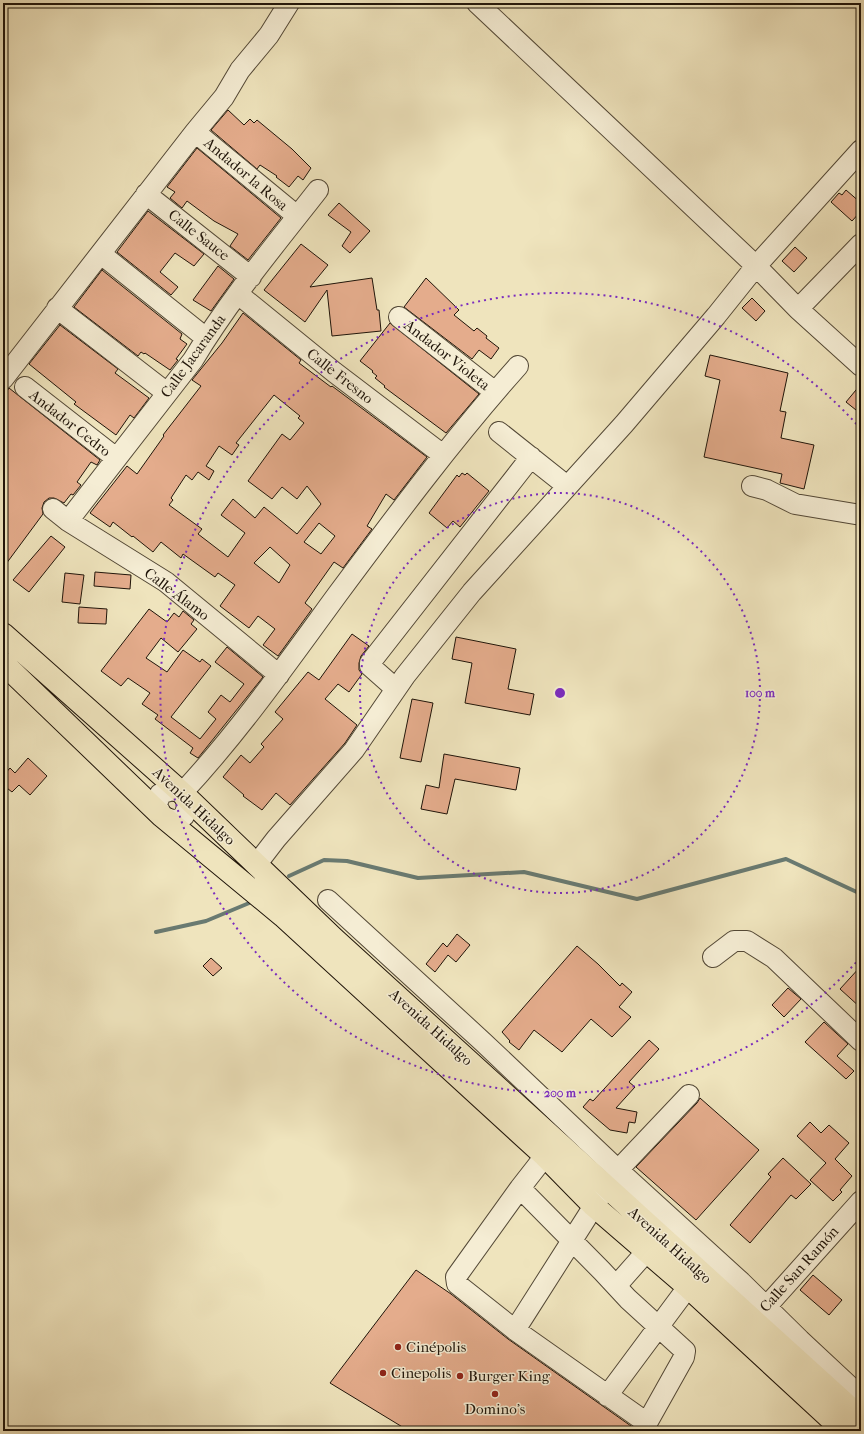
<svg xmlns="http://www.w3.org/2000/svg" width="864" height="1434" font-family="'IM FELL French Canon',serif">
	<style>
		.lines { fill: none; stroke-linecap: round; stroke-linejoin: round }
		.stream { stroke: #697a71; stroke-width: 4 }
		.building { fill: #e4ac8c; stroke: #1f1409; fill-rule: evenodd }
		.minor-casing { stroke: #534836; stroke-width: 22 }
		.major-casing { stroke: #1f1409; stroke-width: 24 }
		.minor { stroke: #f5edd4; stroke-width: 20 }
		.major { stroke: #efe4bd; stroke-width: 22 }
		.ring { fill: none; stroke: #7b2cbf; stroke-width: 2; stroke-dasharray: 2 4 }
		.poi-dot { fill: #8f2418; stroke: #f5edd4; stroke-width: 1.5 }
		.labels { text-anchor: middle; dominant-baseline: central; stroke-width: 3; stroke-linejoin: round; paint-order: stroke }
		.street-label { font-size: 15px; fill: #1f1409; stroke: #f5edd4 }
		.poi-label { font-size: 15px; fill: #1f1409; stroke: #f5edd4; text-anchor: start }
		.centre { fill: #7b2cbf; stroke: #f5edd4; stroke-width: 2 }
		.ring-label { font-size: 12px; text-anchor: middle; font-weight: bold; fill: #7b2cbf; stroke: #f5edd4; stroke-width: 3; stroke-linejoin: round; paint-order: stroke }
	</style>
	<rect width="100%" height="100%" fill="#efe4bd"/>
	<filter id="stains"><feTurbulence type="fractalNoise" baseFrequency=".005" numOctaves="4"/><feColorMatrix values="0 0 0 0 .2 0 0 0 0 .09 0 0 0 0 .02 0 0 0 .5 -.17"/></filter>
	<radialGradient id="worn" r=".72"><stop offset=".6" stop-color="#630" stop-opacity="0"/><stop offset="1" stop-color="#630" stop-opacity=".3"/></radialGradient>
	<g class="lines">
		<!-- stream -->
		<path class="stream" d="M289 876 324 860 347 861 418 878 524 872 637 899 786 859 861 894
			M156 932 206 921 254 901"/>
	</g>
	<!-- building -->
	<path class="building" d="M228 110 244 125 250 119 254 123 257 120 292 149 311 168 303 180 298 176 289 187 276 177 277 176 260 165 257 169 211 130Z
		M197 148 281 218 248 260 230 246 238 234 214 221 187 201 182 208 170 198 175 192 167 187Z
		M846 190 861 203V211L852 221 831 202 839 193 842 195Z
		M339 203 370 231 350 253 342 246 351 232 328 215Z
		M148 211 204 254 194 266 175 253 160 272 178 287 171 295 117 252Z
		M301 244 328 265 310 287 372 278 377 310H379L381 331 332 336 327 290 305 322 264 290Z
		M795 247 807 258 794 272 782 261Z
		M218 266 234 279 211 311 193 300Z
		M102 270 182 334 180 339 187 344 176 359 178 360 170 370 145 353 144 354 141 352 138 356 74 307Z
		M426 278 459 310 454 315 474 331 477 328 487 336 486 338 499 348 491 359 479 350 472 359 404 307Z
		M752 298 765 311 756 321 742 308Z
		M243 313 301 360 299 363 331 387 332 386 427 457 394 500 386 494 367 526 372 529 343 568 334 562 305 603 312 609 278 656 263 645 275 629 258 616 249 628 220 606 235 585 218 573 215 577 183 554 181 558 161 542 153 552 133 536 132 537 113 522 110 527 90 513 127 466 137 474 164 436 163 435 201 386 192 380 222 343ZM274 395 300 416 298 418 304 423 290 440 282 434 248 481 272 499 282 487 297 499 307 486 321 504 297 534 264 507 255 518 233 499 221 515 245 533 228 557 198 534 202 529 169 505 173 500 171 498 186 475 192 480 198 472 209 480 214 471 206 466 219 446 232 455 239 445 236 443ZM319 523 335 536 321 554 304 542ZM270 547 290 565 279 583 254 563Z
		M390 323 479 394 446 433 384 387 385 386 375 378 377 376 372 372 373 371 360 361Z
		M60 325 118 369 115 373 149 398 134 418 130 415 116 435 74 404 76 402 29 364Z
		M710 355 788 373 780 411 786 412 781 438 814 445 804 489 780 483 782 474 704 457 720 380 705 376Z
		M861 384V414L846 402Z
		M9 388 100 460 97 465 91 462 77 482 81 485 73 495 71 494 64 503 54 498H49L44 502 42 508 43 514 3 568V397Z
		M462 473 465 475 467 473 489 491 460 527 453 521 447 528 429 513 457 475 459 477Z
		M51 536 65 547 29 592 13 580Z
		M95 572 131 575 130 589 94 586Z
		M65 573 84 575 80 604 62 602Z
		M79 607 107 609 106 624 78 623Z
		M149 609 167 622 174 613 179 617 183 611 194 620 191 624 197 629 178 652 161 638 146 658 167 672 183 650 200 662 202 659 211 666 171 717 200 739 216 719 208 712 221 695 230 702 244 684 215 662 227 647 263 677 198 758 190 753 193 748 155 719 158 715 142 704 150 693 128 678 121 686 101 671Z
		M352 634 369 646 361 656 359 663V670L362 674 349 692 338 684 325 699 357 725 345 743 290 805 276 793 262 810 243 796 244 795 223 777 241 755 250 763 264 747 261 744 283 719 275 712 308 672 319 680Z
		M456 637 516 649 508 689 534 694 530 715 465 703 472 663 452 659Z
		M412 699 433 703 421 762 400 758Z
		M444 754 520 768 516 790 455 779 447 814 421 809 426 785 439 788Z
		M28 758 47 776 30 795 19 785 12 792 3 785V776L10 768 15 773Z
		M457 934 470 945 456 962 448 955 435 972 426 964 443 943 447 947Z
		M577 946 598 964 620 986 622 983 632 992 619 1007 631 1017 612 1037 591 1019 562 1052 534 1030 519 1050 509 1042 510 1041 502 1032Z
		M211 958 222 968 213 976 203 966Z
		M861 966V1008L840 989Z
		M788 988 801 999 784 1017 772 1005Z
		M824 1022 848 1044 837 1056 854 1071 846 1079 805 1042Z
		M649 1040 659 1049 629 1082 635 1087 616 1108 637 1112 635 1123 629 1122 627 1133 610 1130 583 1107 590 1099 593 1101Z
		M700 1098 759 1150 696 1220 636 1167 697 1103Z
		M810 1122 821 1133 829 1125 849 1143 835 1159 852 1176 840 1190 842 1192 833 1201 810 1180 826 1163 797 1136Z
		M783 1158 811 1184 796 1199 791 1195 750 1243 730 1225 771 1177 768 1174Z
		M416 1270 451 1294 508 1339 638 1431H409L330 1383Z
		M813 1275 842 1300 829 1315 800 1290Z"/>
	<g class="lines">
		<!-- minor casing -->
		<g class="minor-casing">
			<path id="minor" d="M477 3 756 266 798 309 861 366
				M195 132 297 216
				M146 194 251 277
				M101 254 206 338
				M238 294 334 372 443 455
				M57 308 167 393
				M798 309 861 244
				M399 317 495 392
				M3 379 195 132 224 97 240 70 269 35 289 3
				M25 387 116 458
				M499 432 567 486
				M752 486 767 490 795 504 861 515
				M53 509 68 521 166 582 279 675
				M68 521 193 360C229 300 275 245 318 190
				M396 689 370 666V663L531 457
				M172 790 182 793 188 804 184 816 175 821 162 816 157 805 160 794Z
				M182 793C239 732 288 662 337 595 395 517 453 439 518 366
				M256 865 276 839 354 750 405 676 472 592 624 424 716 316 756 266 861 150
				M328 900 483 1042 618 1170 741 1282 800 1340 861 1397
				M713 957 734 941H747L774 958 861 1041
				M520 1188 602 1271 628 1299 685 1351 684 1357 647 1423 515 1330 457 1284 456 1277 520 1188 545 1156
				M616 1286 647 1251
				M756 1316 766 1307 861 1201
				M515 1330 606 1187 618 1170 689 1095
				M607 1396 688 1287"/>
		</g>
		<!-- major casing -->
		<g class="major-casing">
			<path id="major" d="M3 634 182 793 334 939 861 1418
				M3 663 162 816 283 916 545 1156 594 1206 688 1287 844 1431"/>
		</g>
		<!-- minor -->
		<use href="#minor" class="minor"/>
		<!-- major -->
		<use href="#major" class="major"/>
	</g>
	<!-- distance rings -->
	<g class="ring">
		<circle cx="560" cy="693" r="200"/>
		<path d="M860 958A400 400 0 1 1 860 428"/>
	</g>
	<!-- markers -->
	<g class="poi-dot">
		<circle cx="398" cy="1347" r="4"/>
		<circle cx="383" cy="1373" r="4"/>
		<circle cx="460" cy="1376" r="4"/>
		<circle cx="495" cy="1394" r="4"/>
	</g>
	<g class="labels">
		<!-- street labels -->
		<g class="street-label">
			<text transform="translate(246 174) rotate(40)">Andador la Rosa</text>
			<text transform="translate(199 235) rotate(38)">Calle Sauce</text>
			<text transform="translate(447 355) rotate(38)">Andador Violeta</text>
			<text transform="translate(193 356) rotate(-54)">Calle Jacaranda</text>
			<text transform="translate(340 376) rotate(38)">Calle Fresno</text>
			<text transform="translate(70 423) rotate(38)">Andador Cedro</text>
			<text transform="translate(177 594) rotate(37)">Calle Álamo</text>
			<text transform="translate(194 806) rotate(43)">Avenida Hidalgo</text>
			<text transform="translate(431 1027) rotate(42)">Avenida Hidalgo</text>
			<text transform="translate(670 1245) rotate(42)">Avenida Hidalgo</text>
			<text transform="translate(799 1269) rotate(-48)">Calle San Ramón</text>
		</g>
		<!-- poi labels -->
		<g class="poi-label">
			<text x="406" y="1347">Cinépolis</text>
			<text x="391" y="1373">Cinepolis</text>
			<text x="468" y="1376">Burger King</text>
			<text x="495" y="1409" text-anchor="middle">Domino's</text>
		</g>
	</g>
	<circle cx="560" cy="693" r="6" class="centre"/>
	<g class="ring-label">
		<text x="760" y="697">100 m</text>
		<text x="560" y="1097">200 m</text>
	</g>
	<!-- margin -->
	<rect width="864" height="1434" fill="none" stroke="#efe4bd" stroke-width="16"/>
	<rect x="4" y="4" width="856" height="1426" fill="none" stroke="#1f1409" stroke-width="2"/>
	<rect x="8" y="8" width="848" height="1418" fill="none" stroke="#1f1409"/>
	<rect width="100%" height="100%" filter="url(#stains)"/>
	<rect width="100%" height="100%" fill="url(#worn)"/>
</svg>
